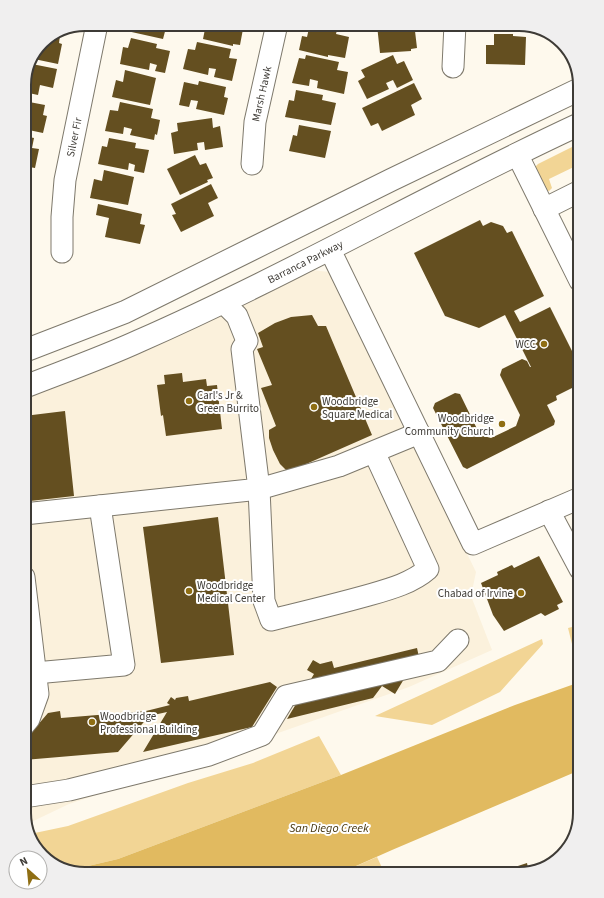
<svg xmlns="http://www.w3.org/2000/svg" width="604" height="898" font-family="'Source Sans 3',sans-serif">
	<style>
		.built { fill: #fbf1dc }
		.green { fill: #f2d595 }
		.water { fill: #e1ba60 }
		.building { fill: #644f20 }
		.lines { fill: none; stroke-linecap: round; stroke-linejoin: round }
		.minor-casing { stroke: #7e796c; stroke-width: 23 }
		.major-casing { stroke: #7e796c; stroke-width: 24 }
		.minor { stroke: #fff; stroke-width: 21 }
		.major { stroke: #fff; stroke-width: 22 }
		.poi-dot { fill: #8f6e13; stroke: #fff; stroke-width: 1.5 }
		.labels { text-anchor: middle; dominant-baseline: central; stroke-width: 4; stroke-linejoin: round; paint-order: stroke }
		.street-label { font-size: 11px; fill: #3e3b36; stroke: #fff }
		.poi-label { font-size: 11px; fill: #3e3b36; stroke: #fff; text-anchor: start }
		.water-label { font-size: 12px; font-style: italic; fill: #46360f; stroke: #fff }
		.rim { fill: none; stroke: #3e3b36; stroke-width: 2 }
	</style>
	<rect width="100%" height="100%" fill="#fef9ed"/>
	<!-- built -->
	<path class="built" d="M312 270 329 272 476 572 471 596 492 650 409 687 199 761 69 804 27 824 24 813V396Z"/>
	<!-- green -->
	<path class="green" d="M580 143V164L549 179 552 188 549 191 544 189 535 167 538 164Z
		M580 625V682L575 684 579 672 568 628Z
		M542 639 543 644 500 692 432 725 375 716Z
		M319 736 341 775 118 859 71 870 51 864 32 843 30 834 68 826 188 783 253 763Z
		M377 857 385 874H338Z"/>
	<!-- water -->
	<path class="water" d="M580 682V770L392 850 338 874H81L71 870 118 859 341 775 515 705Z"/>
	<!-- building -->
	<path class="building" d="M128 24H167L163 39 127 31Z
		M206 24H237V27L243 29 240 45 233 44V46L203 39Z
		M310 24 337 30 336 34 349 37 345 58 328 55V57L299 50 302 36 307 37Z
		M340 24H356L355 28Z
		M387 24H405L406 32 415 31 417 48 411 49V51L380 53 377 25Z
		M494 34H513V36L526 37 525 65 486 64V45H494Z
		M59 35H60L59 43 62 44 58 64 34 59 42 42Z
		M131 38 157 44 156 48 170 51 165 73 155 71 157 65 150 63 149 70 120 64 123 47 128 48Z
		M197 42 231 49 229 58 237 59 232 81 214 77 216 69 209 68 208 75 183 69 188 49 195 50Z
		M306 55 339 62 337 70 348 72 344 94 317 88 318 81 310 79 309 86 292 83 299 58 305 59Z
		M393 55 397 64 404 61 413 80 397 88 393 80 386 83 389 89 367 99 358 81 365 77 361 70Z
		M32 64 57 69 53 88 40 85 38 95 24 92V81Z
		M125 70 156 78 150 105 112 97 116 80 123 82Z
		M199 81 226 87 224 97 228 98 224 115 196 109 198 101 191 100 189 107 179 105 184 82 198 85Z
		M414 83 422 99 411 105 415 115 382 131 378 123 371 126 362 108Z
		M296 90 323 95 322 100 336 103 331 125 285 117 289 100 294 101Z
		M24 101 45 105 43 115 47 116 43 133 24 129Z
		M120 102 153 109 151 118 160 120 157 135 155 134 154 140 130 135 132 129 124 127 123 134 105 131 110 110 118 111Z
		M212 118 213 128 220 126 223 147 205 150 204 142 197 143 198 150 174 154 171 133 178 131 177 123Z
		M299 125 331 131 325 158 289 151 293 135 297 136Z
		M24 136 34 138 32 148 39 149 35 168 24 166Z
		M109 138 136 143 135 148 149 150 144 173 134 171 135 165 129 163 128 170 98 164 102 146 107 147Z
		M195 155 200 165 206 163 213 178 207 180 208 182 180 195 167 169Z
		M104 170 134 177 128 205 90 198 94 179 102 181Z
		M24 173 30 175 28 183 32 184 28 203 24 202Z
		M211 184 218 198 208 203 214 216 181 232 172 215 176 214 171 204Z
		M98 204 142 214 140 224 145 225 140 244 105 237 109 218 96 215Z
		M480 220 483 226 491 222 503 226 507 233 512 231 544 296 514 311 520 322 550 307 580 367V384L556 396 557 400 547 405 555 421 554 425 467 469 463 467 433 408 435 403 455 393 460 394 480 435 491 438 516 426 520 415 500 375 502 369 522 359 527 361 530 367H531L505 315 479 328 445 316 414 253Z
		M312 315 318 326H326L372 435 288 472 280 464 273 450 269 438V430L276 426 261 388 272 385 257 349 263 347 258 333 275 323 291 317Z
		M182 373 183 382 206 379 207 386 217 385 222 429 166 436 163 415 161 416 157 385 165 384 164 375Z
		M65 411 74 496 30 501 24 447V416Z
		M218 517 234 655 161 663 143 527Z
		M539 556 563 602 557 605 559 609 545 616 541 613 504 631 493 615 481 583 498 575 497 572 512 565 514 568Z
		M417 648 422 671 407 674 395 694 382 686 373 698 287 719 314 674 307 670 313 660 320 664 332 661 334 668Z
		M270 682 277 687 252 727 143 752 167 712 149 716 118 752 24 760V741L48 713 60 711 61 718 146 711 170 705 167 703 171 697 175 700 176 698 188 696 189 701Z
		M527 863 528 868 539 864 540 868 519 874H484L499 869 500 872Z"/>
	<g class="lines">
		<!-- minor casing -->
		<g class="minor-casing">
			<g id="minor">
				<path d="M453 67 455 24"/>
				<path d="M517 154 580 281"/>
				<path id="s1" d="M252 164 255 122 277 24"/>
				<path d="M544 209 580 191"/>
				<path d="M330 250 473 544 580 498"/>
				<path id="s2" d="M62 252V217L65 180 97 24"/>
				<path d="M374 452 428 569C412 583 390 589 369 595 337 604 304 612 271 620L264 601 259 489 339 466 419 433"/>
				<path d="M549 511 580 569"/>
				<path d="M24 514 259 489 242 349 247 341 237 316 223 302"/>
				<path d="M35 673 124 665 100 506"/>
				<path d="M24 725 29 719 38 694 24 577"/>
				<path d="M24 797 69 790 209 755 262 735 286 696 438 661 458 640"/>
			</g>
		</g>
		<!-- major casing -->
		<g class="major-casing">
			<g id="major">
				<path d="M24 351 125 312 391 180 580 89"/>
				<path id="s3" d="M24 387C62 372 102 358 139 341 289 275 431 193 580 124"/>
			</g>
		</g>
		<!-- minor -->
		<use href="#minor" class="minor"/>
		<!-- major -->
		<use href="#major" class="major"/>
	</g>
	<!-- markers -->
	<g class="poi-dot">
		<circle cx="544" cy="344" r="4"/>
		<circle cx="189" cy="401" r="4"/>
		<circle cx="314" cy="407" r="4"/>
		<circle cx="502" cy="424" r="4"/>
		<circle cx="189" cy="591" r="4"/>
		<circle cx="521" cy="593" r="4"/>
		<circle cx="92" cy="722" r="4"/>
	</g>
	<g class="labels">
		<!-- street labels -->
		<g class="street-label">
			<text stroke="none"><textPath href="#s1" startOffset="71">Marsh Hawk</textPath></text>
			<text stroke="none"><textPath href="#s2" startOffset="116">Silver Fir</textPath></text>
			<text stroke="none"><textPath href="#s3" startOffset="308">Barranca Parkway</textPath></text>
		</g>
		<!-- poi labels -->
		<g class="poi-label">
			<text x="536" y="344" text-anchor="end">WCC</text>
			<text x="197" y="395">Carl's Jr &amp;<tspan x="197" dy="13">Green Burrito</tspan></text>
			<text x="322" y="401">Woodbridge<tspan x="322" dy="13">Square Medical</tspan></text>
			<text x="494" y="418" text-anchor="end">Woodbridge<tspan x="494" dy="13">Community Church</tspan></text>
			<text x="197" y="585">Woodbridge<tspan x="197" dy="13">Medical Center</tspan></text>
			<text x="513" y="593" text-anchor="end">Chabad of Irvine</text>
			<text x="100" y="716">Woodbridge<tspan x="100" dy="13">Professional Building</tspan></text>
		</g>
		<!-- water labels -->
		<g class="water-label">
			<text x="329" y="828">San Diego Creek</text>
		</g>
	</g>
	<!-- crop -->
	<path d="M0 0H604V898H0ZM85 31H519A54 54 0 0 1 573 85V813A54 54 0 0 1 519 867H85A54 54 0 0 1 31 813V85A54 54 0 0 1 85 31Z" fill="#f0efef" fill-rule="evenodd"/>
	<path class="rim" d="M85 31H519A54 54 0 0 1 573 85V813A54 54 0 0 1 519 867H85A54 54 0 0 1 31 813V85A54 54 0 0 1 85 31Z"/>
	<!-- north arrow -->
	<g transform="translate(28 870) rotate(333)"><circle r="19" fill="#ffffff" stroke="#b2b1af"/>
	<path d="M0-3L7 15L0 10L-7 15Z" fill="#8f6e13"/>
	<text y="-6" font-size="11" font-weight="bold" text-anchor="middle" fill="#3e3b36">N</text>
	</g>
</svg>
